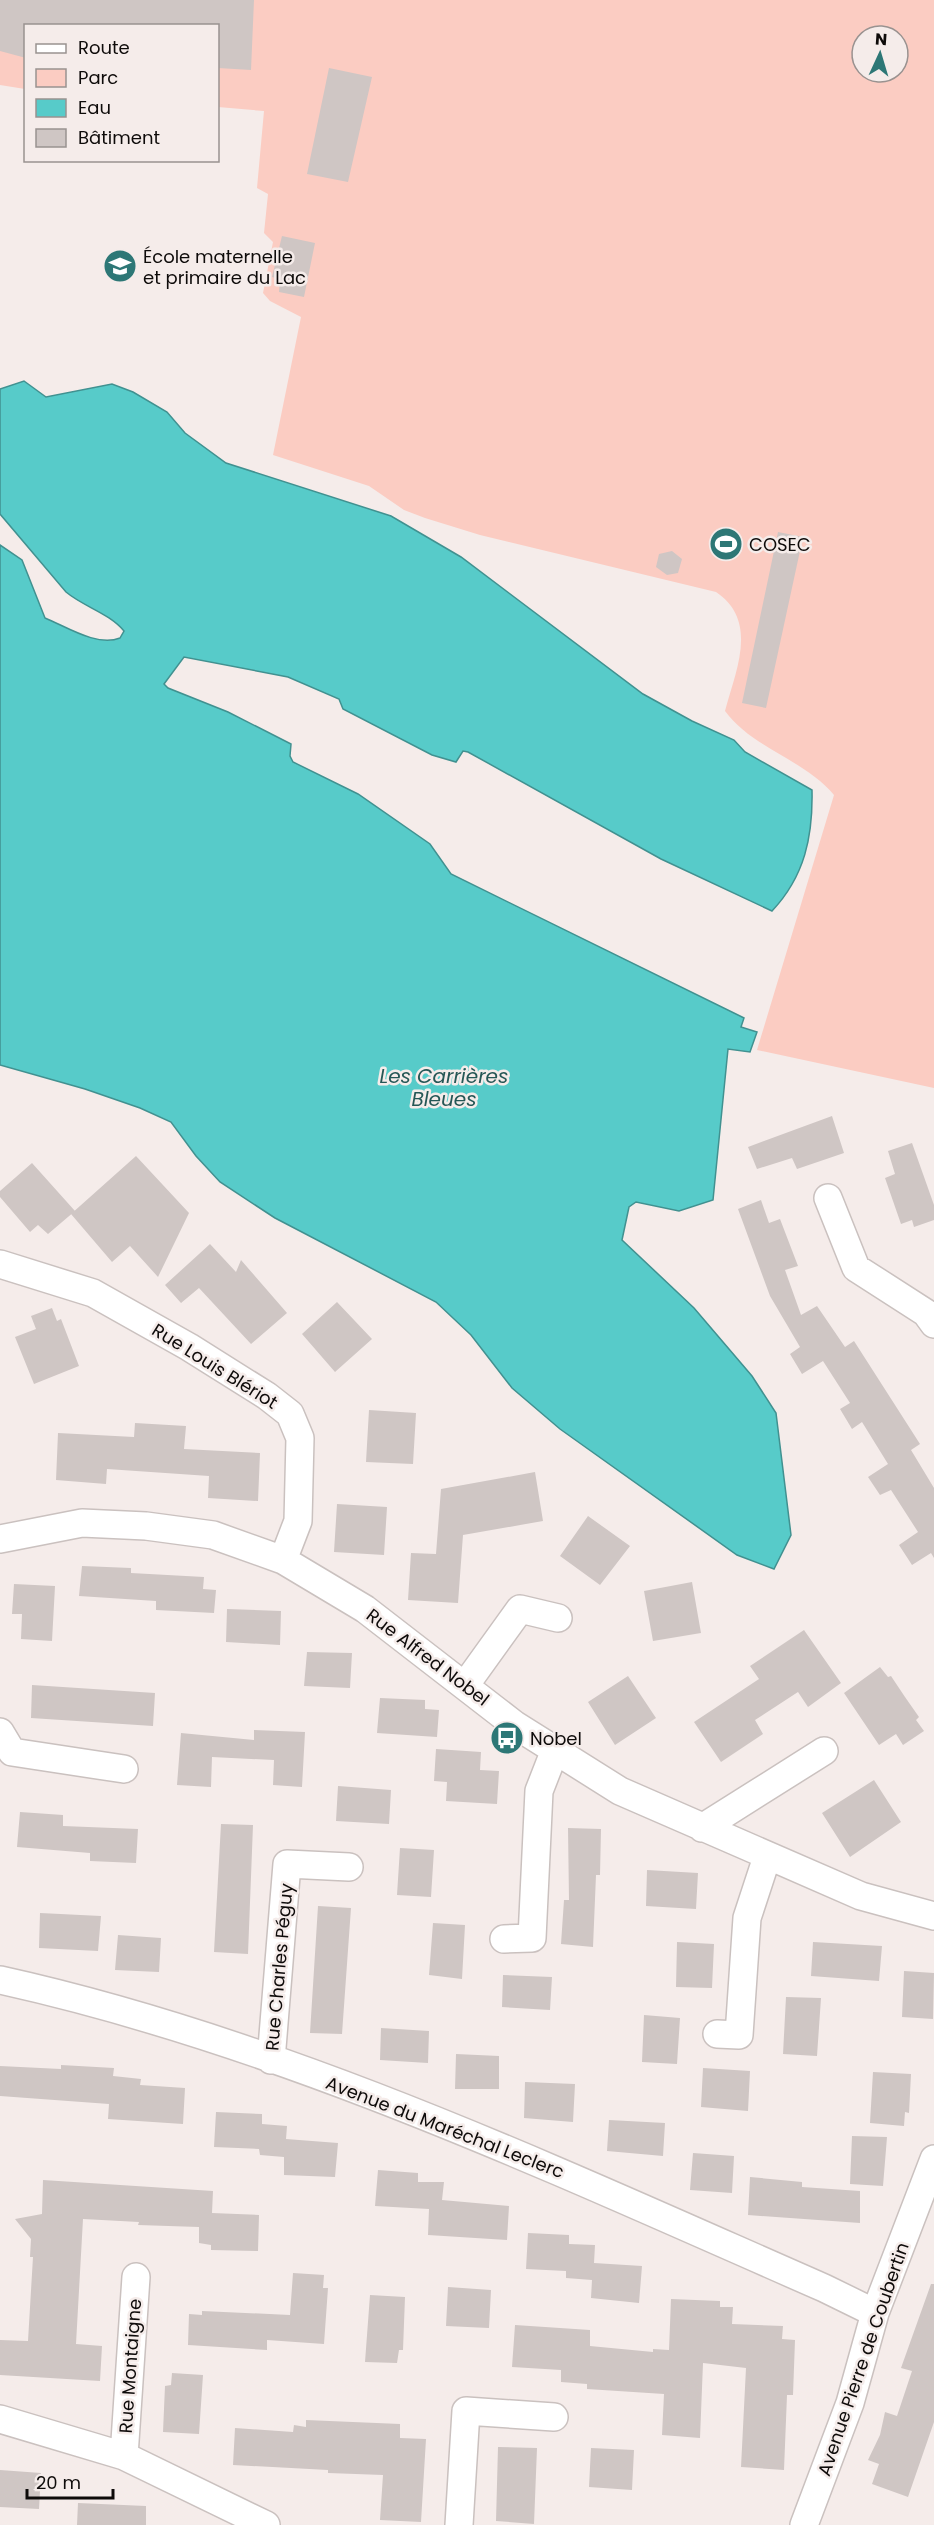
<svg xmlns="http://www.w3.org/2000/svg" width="934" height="2525" font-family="Poppins,sans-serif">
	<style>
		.green { fill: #fbccc2; fill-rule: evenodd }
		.water { fill: #57cbc9; stroke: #419190; stroke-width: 1.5 }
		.building { fill: #cfc6c4 }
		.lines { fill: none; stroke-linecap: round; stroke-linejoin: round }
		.minor-casing { stroke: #cac1bf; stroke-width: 30 }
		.minor { stroke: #fff; stroke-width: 27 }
		.labels { text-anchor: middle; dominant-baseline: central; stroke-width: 5; stroke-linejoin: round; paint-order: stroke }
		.poi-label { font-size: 18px; fill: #0e0b0a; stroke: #f5ecea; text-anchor: start }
		.street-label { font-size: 18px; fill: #0e0b0a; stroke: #f5ecea }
		.water-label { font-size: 20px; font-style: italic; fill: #255756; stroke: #f5ecea }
	</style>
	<rect width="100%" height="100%" fill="#f5ecea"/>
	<!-- green -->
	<path class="green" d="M0 0H934V1088L757 1050 834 795C805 760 752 748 725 711 736 670 759 621 716 592L480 535 425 518 404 510 369 486 273 455 301 317 270 301 263 293 273 242 264 233 268 194 257 188 264 111 218 107V26H26L25 89 0 85ZM862 36H898V72H862Z"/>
	<!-- water -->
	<path class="water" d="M24 381 46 397 112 384 133 392 167 412 185 433 226 463 391 516 461 557 643 694 692 721 734 740 745 752 812 790C813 836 805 876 772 911L661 859 468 752 463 751 456 762 432 755 343 709 339 699 288 677 184 657 164 684 168 688 228 712 291 744 290 756 293 762 358 794 430 844 451 874 744 1018 741 1027 757 1032 750 1052 728 1049 713 1200 679 1211 636 1202 629 1207 622 1240 694 1308 752 1376 776 1413 791 1535 774 1569 737 1555 560 1429 512 1388 471 1335 436 1302 275 1218 220 1182 196 1156 171 1122 140 1108 85 1089 0 1065V545L22 560 45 618C67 627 97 647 120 638L124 631C109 613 84 607 66 592L0 514V389Z"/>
	<!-- building -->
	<path class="building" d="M0 0H254L251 70 218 68V26H26V58L0 51Z
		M329 68 372 77 348 182 307 174Z
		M282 236 315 243 304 297 279 292 280 279 272 277Z
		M778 532 803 537 766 708 742 703Z
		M672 551 682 559 678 573 667 575 656 567 659 554Z
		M832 1116 844 1153 797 1169 792 1158 757 1169 748 1147Z
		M912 1143 934 1205V1220L914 1227 912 1220 901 1224 885 1178 895 1174 888 1151Z
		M136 1156 189 1213 158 1277 130 1246 112 1262 71 1214Z
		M32 1163 75 1211 48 1234 38 1225 30 1232 0 1197V1191Z
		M761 1200 769 1223 780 1219 798 1266 785 1270 801 1315 817 1306 845 1347 854 1341 920 1444 911 1450 934 1488V1558L931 1553 912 1565 899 1545 918 1532 891 1490 880 1495 868 1477 888 1464 862 1422 852 1429 840 1409 850 1403 823 1361 802 1374 790 1354 800 1347 770 1296 738 1209Z
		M210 1244 236 1272 241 1260 287 1313 251 1344 199 1288 181 1303 165 1285Z
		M337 1302 372 1339 335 1372 302 1334Z
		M52 1308 57 1321 61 1319 79 1366 34 1384 15 1337 36 1329 31 1316Z
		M369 1410 416 1413 413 1464 366 1462Z
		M135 1423 186 1426 184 1449 260 1453 258 1501 208 1498 209 1476 107 1469 106 1484 56 1480 58 1433 134 1437Z
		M535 1472 543 1521 463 1535 458 1603 408 1600 411 1553 436 1554 441 1489Z
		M337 1504 387 1507 384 1555 334 1552Z
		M588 1516 630 1546 600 1585 560 1556Z
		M82 1566 131 1568V1573L204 1577 203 1589 216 1590 214 1613 156 1610V1601L79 1596Z
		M692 1582 701 1633 653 1641 644 1591Z
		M14 1584 55 1586 52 1641 21 1639 22 1614H12Z
		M227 1609 281 1611 280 1645 226 1642Z
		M804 1630 841 1683 808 1707 798 1692 755 1720 763 1734 721 1762 694 1722 759 1679 750 1666Z
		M307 1652 352 1653 350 1688 304 1686Z
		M880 1667 888 1677 891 1676 905 1697 919 1717 916 1720 924 1731 903 1745 896 1734 879 1745 844 1693Z
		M628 1676 656 1718 615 1745 588 1702Z
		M32 1685 155 1693 153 1726 31 1718Z
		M380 1698 425 1700V1709L439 1710 437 1737 377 1733Z
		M254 1730 305 1732 302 1787 273 1785 274 1760 212 1757 211 1787 177 1785 181 1733 254 1740Z
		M436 1749 481 1752 480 1770 499 1771 497 1804 446 1801 447 1782 434 1781Z
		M874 1780 901 1822 850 1857 822 1813Z
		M338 1786 391 1790 389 1824 336 1821Z
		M20 1812 63 1815V1826L138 1829 136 1863 90 1861V1853L17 1847Z
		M221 1824 253 1825 248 1954 214 1952Z
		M568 1828 601 1829 600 1875H596L593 1947 561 1944 564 1900H569Z
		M400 1848 434 1850 431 1897 397 1895Z
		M647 1870 698 1873 696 1909 646 1906Z
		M318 1906 351 1908 342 2034 310 2033Z
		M40 1913 101 1916 98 1951 39 1948Z
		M433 1923 465 1925 462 1979 429 1975Z
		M118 1935 161 1938 159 1972 115 1970Z
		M677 1942 714 1944 712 1988 676 1987Z
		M813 1942 882 1946 879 1981 811 1976Z
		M904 1971 934 1973 933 2019 902 2017Z
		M503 1975 552 1977 550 2010 502 2007Z
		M786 1997 821 1998 817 2056 783 2054Z
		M644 2015 680 2018 677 2064 642 2062Z
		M381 2028 429 2031 428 2063 380 2060Z
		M456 2054 499 2056V2089H455Z
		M61 2065 114 2068 113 2076 141 2079 140 2085 185 2088 183 2124 108 2119 109 2104 0 2096V2066L61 2069Z
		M703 2068 750 2071 748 2111 701 2107Z
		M873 2072 911 2074 909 2113 905 2112 904 2126 870 2123Z
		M525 2082 575 2084 573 2122 524 2118Z
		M216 2112 262 2114V2124L287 2126 286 2139 338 2143 335 2177 284 2175V2157L260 2155 259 2149 214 2147Z
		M609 2120 665 2123 663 2156 607 2151Z
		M852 2136 887 2137 883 2186 850 2184Z
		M693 2153 734 2156 732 2193 690 2190Z
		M378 2170 418 2173V2182H444L442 2200 509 2206 507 2240 428 2235 429 2209 375 2206Z
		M750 2177 802 2182V2187L860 2191V2223L748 2215Z
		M43 2180 213 2191 212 2213 259 2215 258 2251 211 2250V2245L199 2243V2227L138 2225 139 2222 83 2219 76 2344 102 2346 100 2381 0 2375V2340L28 2341 33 2257H30L31 2239 15 2219 42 2214Z
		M528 2233 569 2235V2244L595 2245 594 2263 642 2266 639 2303 591 2298 592 2280 566 2278V2271L526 2269Z
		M293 2273 324 2275 323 2288H328L324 2344 267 2340V2350L188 2345 189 2314 202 2315V2311L290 2315Z
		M931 2284H934V2422L908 2497 872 2484 879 2464 868 2460 880 2435 885 2412 897 2416 912 2371 901 2368Z
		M448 2287 491 2290 489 2328 446 2326Z
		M370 2295 405 2297 403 2350H399L397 2363 365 2362Z
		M671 2299 720 2301V2307H733L732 2324 783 2326 782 2339 795 2340 793 2395H787L784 2470 741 2467 746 2368 703 2363 700 2438 662 2435 664 2394 587 2389V2384L561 2382V2370L512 2367 515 2325 590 2330V2346L653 2352V2349L669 2350Z
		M172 2373 203 2375 199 2434 163 2432 165 2386 171 2385Z
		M306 2420 400 2424V2438L426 2439 421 2522 380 2520 383 2475 328 2473V2470L233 2465 235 2428 293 2432 294 2425 306 2427Z
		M498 2447 537 2448 534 2524 496 2521Z
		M591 2448 634 2450 632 2490 589 2487Z
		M0 2470 41 2473 39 2509 0 2507Z
		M78 2503 146 2506V2525H77Z"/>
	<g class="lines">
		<!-- minor casing -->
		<g class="minor-casing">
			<path id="minor" d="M828 1198 856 1268 926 1313 934 1324
				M0 1264 93 1293 189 1347 267 1396 290 1414 300 1438 298 1521 283 1560
				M0 1539 82 1523 146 1526 213 1535 283 1560 365 1609 515 1725 620 1791 861 1896 934 1916
				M466 1684 520 1609 558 1618
				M0 1732 12 1752 124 1769
				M702 1828 824 1751
				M504 1939 532 1938 539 1791 555 1750
				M0 1980C285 2043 557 2171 824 2288L875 2313
				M717 2034 739 2035 747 1918 767 1857
				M271 2060 287 1864 349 1867
				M0 2419 124 2456 266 2525
				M124 2456 136 2277
				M459 2525 466 2411 554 2417
				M804 2525 850 2403 875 2313 934 2159"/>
		</g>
		<!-- minor -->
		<use href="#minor" class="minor"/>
	</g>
	<!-- icons -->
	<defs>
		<g id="school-disc" transform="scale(1.725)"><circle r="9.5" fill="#2d7776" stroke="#f5ecea"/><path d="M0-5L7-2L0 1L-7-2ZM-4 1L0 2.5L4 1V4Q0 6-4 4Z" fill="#fff"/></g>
		<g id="stadium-disc" transform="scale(1.725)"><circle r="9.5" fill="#2d7776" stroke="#f5ecea"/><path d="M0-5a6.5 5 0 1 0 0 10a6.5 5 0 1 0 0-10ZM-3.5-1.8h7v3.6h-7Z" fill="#fff"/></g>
		<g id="bus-disc" transform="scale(1.725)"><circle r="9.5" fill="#2d7776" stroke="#f5ecea"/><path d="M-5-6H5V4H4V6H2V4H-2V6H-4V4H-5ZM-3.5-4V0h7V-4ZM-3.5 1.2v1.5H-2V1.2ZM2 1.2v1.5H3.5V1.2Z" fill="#fff"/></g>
	</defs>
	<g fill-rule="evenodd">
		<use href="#school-disc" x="120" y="266"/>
		<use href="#stadium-disc" x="726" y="544"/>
		<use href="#bus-disc" x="507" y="1738"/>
	</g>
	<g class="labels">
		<!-- poi labels -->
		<g class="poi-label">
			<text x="143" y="256">École maternelle<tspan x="143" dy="21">et primaire du Lac</tspan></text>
			<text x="749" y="544">COSEC</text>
			<text x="530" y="1738">Nobel</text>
		</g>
		<!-- street labels -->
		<g class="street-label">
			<text transform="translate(215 1366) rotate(32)">Rue Louis Blériot</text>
			<text transform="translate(428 1657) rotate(37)">Rue Alfred Nobel</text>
			<text transform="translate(279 1967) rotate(-85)">Rue Charles Péguy</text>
			<text transform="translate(445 2127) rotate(21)">Avenue du Maréchal Leclerc</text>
			<text transform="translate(863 2359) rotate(-71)">Avenue Pierre de Coubertin</text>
			<text transform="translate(130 2366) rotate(-86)">Rue Montaigne</text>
		</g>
		<!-- water labels -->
		<g class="water-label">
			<text x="444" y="1076">Les Carrières<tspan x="444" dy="23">Bleues</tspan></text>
		</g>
	</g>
	<!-- legend -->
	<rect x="24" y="24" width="195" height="138" fill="#f5ecea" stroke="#999290" stroke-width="1.5"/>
	<rect x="36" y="44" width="30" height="9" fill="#ffffff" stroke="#999290" stroke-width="1.5"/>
	<text x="78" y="54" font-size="18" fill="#0e0b0a">Route</text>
	<rect x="36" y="69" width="30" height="18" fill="#fbccc2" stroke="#999290" stroke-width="1.5"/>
	<text x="78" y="84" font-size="18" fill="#0e0b0a">Parc</text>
	<rect x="36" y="99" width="30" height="18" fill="#57cbc9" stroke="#999290" stroke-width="1.5"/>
	<text x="78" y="114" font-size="18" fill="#0e0b0a">Eau</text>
	<rect x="36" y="129" width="30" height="18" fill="#cfc6c4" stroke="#999290" stroke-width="1.5"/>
	<text x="78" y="144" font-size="18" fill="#0e0b0a">Bâtiment</text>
	<!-- north arrow -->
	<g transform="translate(880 54) rotate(4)"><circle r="28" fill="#f5ecea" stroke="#999290" stroke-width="1.5"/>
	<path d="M0-4.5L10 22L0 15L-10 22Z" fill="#2d7776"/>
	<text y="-9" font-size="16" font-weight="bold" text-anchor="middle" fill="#0e0b0a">N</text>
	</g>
	<!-- scale -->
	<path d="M27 2489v9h86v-9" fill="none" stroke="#0e0b0a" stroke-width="3"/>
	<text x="36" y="2489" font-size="18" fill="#0e0b0a" stroke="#f5ecea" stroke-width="4.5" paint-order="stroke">20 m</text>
</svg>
